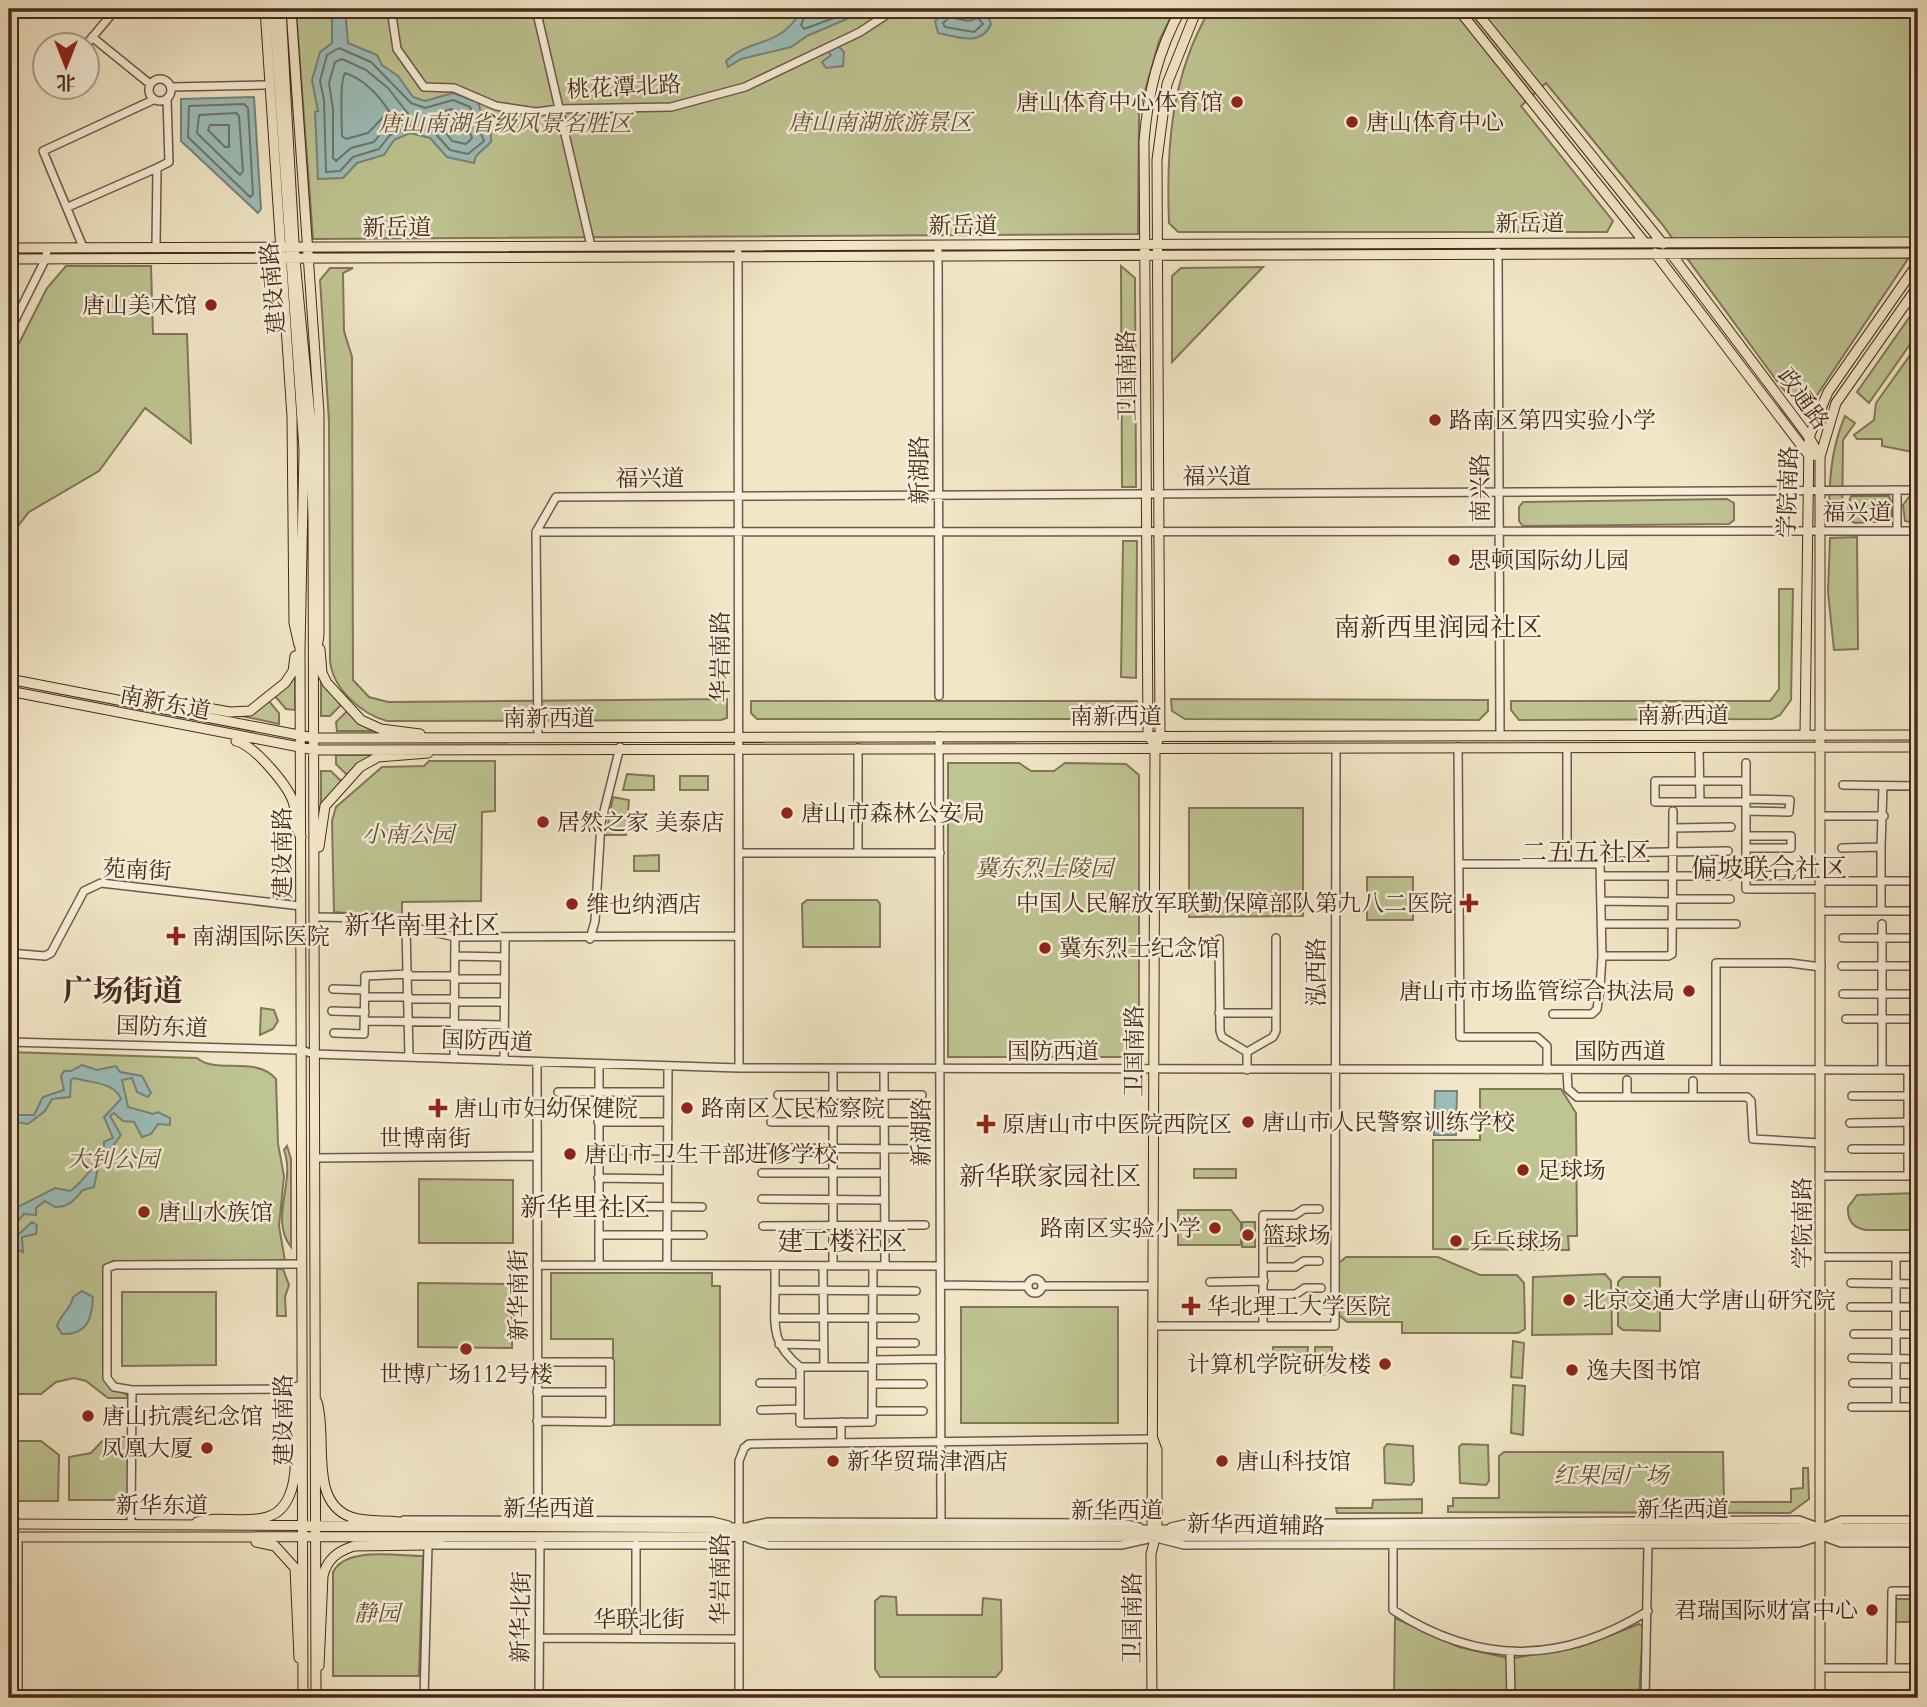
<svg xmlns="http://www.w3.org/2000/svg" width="1927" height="1707" font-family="Cardo,'Noto Serif SC',serif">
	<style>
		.green { fill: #bec492; stroke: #837658; stroke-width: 2 }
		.water { fill: #9bbeb9; stroke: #7a827b; stroke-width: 2 }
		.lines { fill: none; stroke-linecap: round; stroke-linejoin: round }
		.shore { stroke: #72746b; stroke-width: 2 }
		.minor-casing { stroke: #725847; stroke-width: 10 }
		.major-casing { stroke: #48291d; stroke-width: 11 }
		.minor { stroke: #f6efda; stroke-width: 7 }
		.major { stroke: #f1e6c6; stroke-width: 9 }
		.poi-dot { fill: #8f2418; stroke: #f6efda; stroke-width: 2.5 }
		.labels { text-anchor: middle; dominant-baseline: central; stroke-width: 5; stroke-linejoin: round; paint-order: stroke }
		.street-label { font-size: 23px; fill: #48291d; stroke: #f6efda }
		.poi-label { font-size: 23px; fill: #48291d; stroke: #f6efda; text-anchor: start }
		.park-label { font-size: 23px; font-style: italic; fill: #66503a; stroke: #f6efda }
		.quarter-label { font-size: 26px; fill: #48291d; stroke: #f6efda }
		.district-label { font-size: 30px; font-weight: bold; fill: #48291d; stroke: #f6efda }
	</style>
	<rect width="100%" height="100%" fill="#f1e6c6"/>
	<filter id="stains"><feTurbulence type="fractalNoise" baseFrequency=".00286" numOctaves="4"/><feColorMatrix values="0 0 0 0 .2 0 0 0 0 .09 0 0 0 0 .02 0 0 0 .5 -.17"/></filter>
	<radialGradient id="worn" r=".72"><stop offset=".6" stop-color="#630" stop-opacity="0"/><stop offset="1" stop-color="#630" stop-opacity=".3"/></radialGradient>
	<!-- green -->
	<path class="green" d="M296 9H1175L1159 41 1139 112 1138 234 313 239Z
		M1210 9H1918V244L1813 401C1795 405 1790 397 1779 384L1662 224 1546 83 1521 106 1613 221 1607 232H1178L1169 223C1166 147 1171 76 1210 9Z
		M66 266H151L153 334H187L191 443 145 408 99 471 29 512 18 526 11 568 9 363 47 288Z
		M1121 266 1135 278 1136 487H1122Z
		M1263 267 1172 362V276L1181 268Z
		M330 268H353L343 273 344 331 352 357 353 680 369 697 388 702 727 699V718L721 720 387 721C361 714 332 688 330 660L329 422 320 280Z
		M1918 305V333L1869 403 1857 392Z
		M1918 344V453L1882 446V439H1857L1854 435 1874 420 1876 403Z
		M1845 416 1855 423 1843 440 1842 522H1829C1829 484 1830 451 1845 416Z
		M1851 496H1889L1892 505 1891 521 1855 523 1849 520 1848 505Z
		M1909 497H1918V524L1905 521 1903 505Z
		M1727 499 1734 503V520L1729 524 1523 526 1519 521V507L1523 502Z
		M1857 537 1858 649 1834 650 1828 592 1830 538Z
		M1123 541H1137L1136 678 1121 677Z
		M1779 589H1793L1791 700 1780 715 1772 719 1519 720 1511 710V701H1770L1779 689Z
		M295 669V710L286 709 274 695Z
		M321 674 342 704 330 716H321Z
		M1171 699 1488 700V711L1479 720 1185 719 1172 711Z
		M268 700 279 713V724L242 716Z
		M751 701H1137L1136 715 1130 719H757L751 713Z
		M349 709 378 731H337L336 722Z
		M336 755H375L348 776 336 764Z
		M429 761H495V811L482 812 481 901 402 902V918L334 912 332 821 336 807 382 767 424 766Z
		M948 763H1019L1031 771H1054L1065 763 1126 764 1139 775V1057H948Z
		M321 771H331L342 782 321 808Z
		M627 774 654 776V790H623Z
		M680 776H708V790H680Z
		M613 797 629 800 626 835H606Z
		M1189 808H1303V916L1189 917Z
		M659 855V871H634V856Z
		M1413 877V920H1367V877Z
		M807 900H877L880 904V947H803L802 904Z
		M261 1008 274 1010 278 1021 273 1029 260 1035Z
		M9 1052 197 1058C217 1075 255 1055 276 1079L278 1144 284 1176 279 1226 285 1261H113L106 1265 104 1378C110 1389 124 1388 129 1398H108L86 1381 74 1378 56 1382 41 1394H9Z
		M1480 1089H1561L1576 1113 1577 1236H1568L1569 1250 1433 1249V1140H1480Z
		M287 1146 291 1159V1247C269 1219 296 1182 284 1150Z
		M1194 1169H1236V1178H1194Z
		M419 1179 513 1180V1243H419Z
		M1918 1193V1230H1866C1853 1228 1847 1221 1848 1207L1857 1195Z
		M1178 1210H1231L1241 1223V1245H1178Z
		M1242 1222H1255V1247H1242Z
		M1346 1257H1438L1480 1275H1517L1524 1283 1525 1329 1518 1333H1402V1322H1347L1339 1315V1263Z
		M277 1269H283L289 1285 285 1297 286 1316H277Z
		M551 1273H712V1286H720V1425H613V1339H551Z
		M1605 1274 1611 1281 1612 1334 1532 1335 1533 1277Z
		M1623 1277H1660V1331L1623 1330 1618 1326V1282Z
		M418 1283 512 1284V1348L418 1347Z
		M122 1292H216V1365L122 1366Z
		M961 1307H1118V1423H961Z
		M1513 1341 1524 1343 1522 1378 1511 1377Z
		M1273 1347H1308L1307 1359H1273Z
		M1315 1347H1332V1375L1322 1374V1360H1315Z
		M1513 1385 1525 1386 1523 1435 1511 1433Z
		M106 1437H129V1500H69V1457L91 1453Z
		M9 1441H41L59 1455 58 1501H9Z
		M1387 1444 1413 1446 1414 1481 1411 1485 1385 1483 1384 1448Z
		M1462 1444 1488 1445 1489 1481 1486 1485 1460 1483 1459 1447Z
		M1504 1452H1723L1724 1502H1791V1489L1803 1488V1468H1808L1809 1499 1790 1513 1448 1512V1506H1453V1498H1499V1456Z
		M1422 1499V1513H1337L1336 1508H1372L1373 1500Z
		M9 1552H14L15 1688 9 1695Z
		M423 1556 419 1676H333V1572C346 1546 397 1556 423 1556Z
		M881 1596 896 1597 897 1615H982L983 1598 1001 1600 1002 1670 996 1677H880L875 1669V1601Z
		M1896 1599H1918V1622H1896Z
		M1395 1618 1459 1647 1508 1658V1698H1394Z
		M1639 1624 1643 1627 1639 1698H1514V1658L1579 1647Z"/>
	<!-- water -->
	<path class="water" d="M332 9H345L348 43 377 55 382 65 398 76 413 97 425 101 453 93 478 102 486 130 491 133V142L476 156 474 163 447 157 430 138 410 133 394 140 384 155 357 163 343 178 318 179 315 112 318 111 312 80 320 52 332 43Z
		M803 9H870L807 36 791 47 741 59 728 67 726 61C754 35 777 51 803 9Z
		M976 9 988 16 991 24C981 47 958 37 938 33L935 21 946 11 968 14Z
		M836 44 844 52 843 66 826 68 822 62 831 55 827 49Z
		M254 97 261 209 258 213 181 141V99Z
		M82 1065 97 1070 116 1066 120 1072 142 1076 151 1093 148 1097 137 1092 132 1078 122 1080 128 1107 153 1114 158 1112 170 1118V1125L158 1124 151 1134 142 1137 134 1122 123 1121 114 1113 110 1116 121 1135 98 1167 94 1187 83 1190C74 1199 71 1207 55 1207L45 1201 36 1208V1215L24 1214 14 1225V1234H19L32 1222 37 1225 36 1234 22 1237 23 1252 9 1247V1189L12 1193 10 1203 20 1206 55 1188 70 1191C85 1181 92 1166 104 1153V1142L113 1138 104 1117 121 1099C115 1082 90 1083 74 1078L71 1080 70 1097 52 1099 45 1111 28 1124 9 1121V1115H34L43 1097 64 1090 61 1076 64 1071H71Z
		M1435 1091H1457L1456 1135H1434Z
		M82 1291 93 1297C92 1319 87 1335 62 1334L57 1326C60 1314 71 1310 73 1297Z"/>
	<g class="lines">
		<!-- shore -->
		<path class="shore" d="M808 9 801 25 804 29 858 9
			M950 17 968 21 978 18 983 24 974 32 945 27 943 23Z
			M339 48 371 62 411 103 425 108 453 100 470 107 484 141 468 154 450 150 434 132 409 126 390 135 379 149 353 157 340 171 326 172 324 100 320 81 327 55Z
			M342 59 366 70 388 88 409 115 385 128 374 142 351 148 336 161 333 158V109L329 83 335 62Z
			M345 73C364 79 379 96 389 111L368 133 346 139 342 136C342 123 339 82 345 73Z
			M244 104 248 108 253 194 250 197 188 137 189 106Z
			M451 109 463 113 472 138 466 144 452 141 442 127 431 120 433 116Z
			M236 113 239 116 243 171 240 175 197 133 199 115Z
			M210 125H229V147H225L208 130Z"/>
		<!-- minor casing -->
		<g class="minor-casing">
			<path id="minor" d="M391 9 397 49 424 87 454 88 496 106 536 112 559 109 671 107 745 87 860 32 895 9
				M536 9 591 246
				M92 37 150 84
				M85 46 116 9
				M149 90a11 11 0 1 1 22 0a11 11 0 1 1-22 0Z
				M171 87 264 85
				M68 207 157 168
				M938 245 939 696
				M156 246 157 168 169 162 167 99
				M83 247 43 151 153 100
				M1498 252 1500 734
				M738 253 739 1068
				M9 332 46 258 47 248
				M1897 490V531
				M536 532 1918 531
				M939 736 941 1528
				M538 737 536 532 556 497 1918 490
				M1458 747 1460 1037H1537L1547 1046V1070
				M1699 747 1700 802
				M858 748V853
				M1746 763V889H1820
				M1843 785 1918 786
				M1746 799 1790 800 1789 812 1746 811
				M1741 802H1655V781H1746
				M1821 816H1884
				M1673 828 1731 827
				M1746 836H1791V848H1746
				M1881 847 1883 786
				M1842 848 1881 847V911
				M739 853H940
				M1567 863V748
				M1459 864H1600L1602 956
				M1600 864 1606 853 1728 851
				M1601 876H1729
				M1746 876 1791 875
				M1820 881H1918
				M1673 899H1730
				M1601 901 1673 902
				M1820 911H1918
				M315 917 372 918 455 937 739 936
				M1601 924H1736
				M406 928 409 1057
				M1843 938H1918
				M590 939 595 921 601 823 620 747
				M1219 939 1220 1031 1222 1037 1247 1052
				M9 953 45 956 51 953 84 891 101 883 301 906
				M455 956 505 957
				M1842 966H1918
				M409 976H455
				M454 979H505
				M1555 984H1601
				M1654 988H1600L1602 956H1668L1672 954 1673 811
				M333 989 364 990
				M1843 994H1918
				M365 997H409
				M409 999H454
				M454 1002H504
				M332 1011 365 1012
				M1219 1013H1276
				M1553 1014H1592L1597 1009 1600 988
				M1846 1019H1918
				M365 1021 454 1022
				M454 1024 504 1025
				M334 1033 364 1034 365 976 409 974
				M9 1042 301 1050 314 1054 739 1068 1918 1070
				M454 1059 455 937
				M504 1061 505 938
				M537 1062 538 1523
				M833 1069V1266
				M884 1069 885 1266
				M1247 1070V1052L1273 1037 1276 1031V938
				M1567 1070 1568 1089 1577 1097H1747L1751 1101 1753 1139 1820 1143
				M1716 1070V963H1790L1821 967
				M1882 1070V924
				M1627 1080V1097
				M1693 1081V1097
				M558 1092H668
				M778 1095H922
				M1852 1096H1918
				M598 1122H668
				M771 1122H921
				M1850 1123 1918 1122
				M761 1148 922 1149
				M1852 1149H1918
				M598 1150 668 1151
				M314 1158 537 1156
				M762 1173H884
				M1820 1176H1918
				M1908 1176V1070
				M598 1178 667 1179
				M762 1199 884 1200
				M599 1206 702 1207
				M763 1226 925 1225
				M599 1235H703
				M1263 1242H1296L1305 1236H1320
				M1821 1257H1918
				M1896 1257V1407H1918
				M537 1265 940 1266
				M599 1265V1064
				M667 1265 668 1066
				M775 1266V1290L916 1291
				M823 1266 824 1367
				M1263 1267H1295L1304 1261H1319
				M1028 1286a7 7 0 1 1 14 0a7 7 0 1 1-14 0Z
				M1210 1282 1264 1281
				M1851 1283 1918 1284
				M941 1285 1028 1286
				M1042 1286H1153
				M775 1290C775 1326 770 1342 800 1367V1423L872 1422 873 1266
				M1263 1294H1296L1305 1288H1321
				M1851 1307H1918
				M775 1318H915
				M1153 1326H1335L1336 748
				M1263 1326V1215H1295L1304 1209H1319
				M1854 1334H1918
				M874 1343H915
				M779 1344 824 1345
				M1852 1358 1918 1359
				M874 1360 941 1359
				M537 1362H610V1422L537 1421
				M800 1367H872
				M760 1383H800
				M1853 1383H1918
				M872 1384H923
				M132 1390 297 1389
				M537 1392H610
				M1852 1407H1896
				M761 1410 800 1409
				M872 1411H923
				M841 1422V1443
				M404 1520 712 1521 728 1525
				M131 1524 132 1390 114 1387 107 1378V1268L115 1265 302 1264
				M750 1526 768 1522 1121 1523 1139 1527
				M1171 1527 1184 1524 1799 1520 1821 1528 1842 1520H1918
				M1827 1538 1841 1543H1918
				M749 1539 768 1545H1121L1148 1539
				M1160 1539 1184 1545 1739 1544 1799 1543 1815 1538
				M1393 1545V1610C1479 1666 1562 1664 1648 1611
				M540 1638 739 1639
				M636 1638V1544
				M1510 1653 1511 1698
				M1820 1668H1918
				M1891 1668 1892 1591H1918
				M18 1698V1537
				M424 1698 428 1545H712L731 1538
				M539 1698 540 1541
				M739 1698V1461L744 1448 749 1444 1153 1439
				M1645 1698 1648 1545"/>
		</g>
		<!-- major casing -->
		<g class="major-casing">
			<path id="major" d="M265 9 292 417 294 623 299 645
				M274 9 304 450 300 650 303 1698
				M281 9 295 260 310 416 313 517 316 1698
				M291 9 319 412V635L316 655
				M1458 9 1645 243
				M1474 9 1663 244
				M9 248 1918 242
				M1655 253 1807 453 1820 457
				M1672 255 1809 437 1820 457
				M9 259 1918 253
				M320 649 322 673 327 683 361 720 381 729 420 734
				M9 679 314 738 1918 735
				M9 691 315 750 1918 747
				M154 706 173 702 230 712 250 711 285 683 293 671 295 656
				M1805 734 1809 437 1828 392 1918 263
				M1151 740 1148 735 1144 141C1148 93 1158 51 1181 9
				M236 741C254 745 290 787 294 805 296 818 293 825 301 837
				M319 847 325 806 360 767 378 757 428 753
				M317 1402C328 1437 308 1502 351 1517 370 1524 391 1518 411 1524
				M197 1522C220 1515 244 1524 267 1517 310 1505 291 1422 297 1387
				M9 1524 1157 1530 1918 1528
				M1152 1533 1155 748 1160 735 1157 160 1167 84 1197 9
				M9 1537 1918 1536
				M256 1542 275 1546 295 1568 299 1658
				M319 1666 323 1576C327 1559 338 1551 354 1546L428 1545 440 1539
				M1152 1698 1151 1554 1157 1530V1450L1153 1439
				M1820 1698V457L1836 403 1918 286"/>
		</g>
		<!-- minor -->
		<use href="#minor" class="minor"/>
		<!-- major -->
		<use href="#major" class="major"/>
	</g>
	<!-- markers -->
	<g class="poi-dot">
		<circle cx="1237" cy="102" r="7"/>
		<circle cx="1352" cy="122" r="7"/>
		<circle cx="211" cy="305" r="7"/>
		<circle cx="1435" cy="420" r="7"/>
		<circle cx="1454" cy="560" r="7"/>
		<circle cx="787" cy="813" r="7"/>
		<circle cx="543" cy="822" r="7"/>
		<path d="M1465.5 892.5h7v7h7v7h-7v7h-7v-7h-7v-7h7z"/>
		<circle cx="572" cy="904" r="7"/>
		<path d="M172.5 925.5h7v7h7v7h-7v7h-7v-7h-7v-7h7z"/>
		<circle cx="1045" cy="948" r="7"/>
		<circle cx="1689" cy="991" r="7"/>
		<path d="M434.5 1097.5h7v7h7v7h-7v7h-7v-7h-7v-7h7z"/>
		<circle cx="687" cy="1108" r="7"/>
		<circle cx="1248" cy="1122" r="7"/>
		<path d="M982.5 1113.5h7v7h7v7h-7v7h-7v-7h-7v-7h7z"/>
		<circle cx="570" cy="1154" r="7"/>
		<circle cx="1523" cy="1170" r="7"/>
		<circle cx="144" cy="1212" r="7"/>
		<circle cx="1215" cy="1228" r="7"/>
		<circle cx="1248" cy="1235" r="7"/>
		<circle cx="1456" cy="1241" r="7"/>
		<circle cx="1569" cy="1300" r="7"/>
		<path d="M1187.5 1295.5h7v7h7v7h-7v7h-7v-7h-7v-7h7z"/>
		<circle cx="466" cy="1349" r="7"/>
		<circle cx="1385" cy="1364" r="7"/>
		<circle cx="1572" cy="1370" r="7"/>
		<circle cx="88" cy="1416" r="7"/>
		<circle cx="207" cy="1448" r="7"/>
		<circle cx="833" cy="1461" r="7"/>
		<circle cx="1222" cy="1461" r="7"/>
		<circle cx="1872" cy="1610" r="7"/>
	</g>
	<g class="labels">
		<!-- street labels -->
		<g class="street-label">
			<text transform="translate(624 87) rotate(-3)">桃花潭北路</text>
			<text x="1530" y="223">新岳道</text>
			<text x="963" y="225">新岳道</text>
			<text x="397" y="227">新岳道</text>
			<text transform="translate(273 288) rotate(-95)">建设南路</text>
			<text transform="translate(1127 376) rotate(-91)">卫国南路</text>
			<text transform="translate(1803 399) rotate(54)">政通路</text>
			<text transform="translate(919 470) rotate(-90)">新湖路</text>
			<text x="1217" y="476">福兴道</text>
			<text x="650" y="478">福兴道</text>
			<text transform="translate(1480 488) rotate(-90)">南兴路</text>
			<text transform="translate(1788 492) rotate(-88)">学院南路</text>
			<text x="1857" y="512">福兴道</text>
			<text transform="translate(720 657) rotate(-90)">华岩南路</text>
			<text transform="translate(165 703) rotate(11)">南新东道</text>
			<text x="1683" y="715">南新西道</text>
			<text x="1116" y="716">南新西道</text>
			<text x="549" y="718">南新西道</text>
			<text transform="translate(282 853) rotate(-90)">建设南路</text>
			<text transform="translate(137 870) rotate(3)">苑南街</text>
			<text transform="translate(1316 972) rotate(-90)">泓西路</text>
			<text transform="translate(162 1027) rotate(2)">国防东道</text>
			<text transform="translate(487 1041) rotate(2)">国防西道</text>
			<text x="1053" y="1051">国防西道</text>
			<text transform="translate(1134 1051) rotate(-90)">卫国南路</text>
			<text x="1620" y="1051">国防西道</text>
			<text transform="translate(921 1132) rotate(-90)">新湖路</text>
			<text x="425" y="1138">世博南街</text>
			<text transform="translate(1802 1223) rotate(-90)">学院南路</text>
			<text transform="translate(518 1295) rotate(-90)">新华南街</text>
			<text transform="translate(283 1420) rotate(-90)">建设南路</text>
			<text x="162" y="1505">新华东道</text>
			<text x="549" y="1508">新华西道</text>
			<text x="1683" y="1509">新华西道</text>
			<text x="1117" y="1510">新华西道</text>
			<text transform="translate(1256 1525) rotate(1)">新华西道辅路</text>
			<text transform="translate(720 1579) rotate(-90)">华岩南路</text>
			<text transform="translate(521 1617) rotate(-89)">新华北街</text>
			<text transform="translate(1132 1618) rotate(-90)">卫国南路</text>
			<text x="639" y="1619">华联北街</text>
		</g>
		<!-- poi labels -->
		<g class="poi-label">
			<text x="1223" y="102" text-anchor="end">唐山体育中心体育馆</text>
			<text x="1366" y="122">唐山体育中心</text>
			<text x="197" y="305" text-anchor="end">唐山美术馆</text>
			<text x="1449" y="420">路南区第四实验小学</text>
			<text x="1468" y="560">思顿国际幼儿园</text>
			<text x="801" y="813">唐山市森林公安局</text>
			<text x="557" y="822">居然之家 美泰店</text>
			<text x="1453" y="903" text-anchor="end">中国人民解放军联勤保障部队第九八二医院</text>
			<text x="586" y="904">维也纳酒店</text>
			<text x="192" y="936">南湖国际医院</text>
			<text x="1059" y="948">冀东烈士纪念馆</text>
			<text x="1675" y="991" text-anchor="end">唐山市市场监管综合执法局</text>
			<text x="454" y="1108">唐山市妇幼保健院</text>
			<text x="701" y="1108">路南区人民检察院</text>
			<text x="1262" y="1122">唐山市人民警察训练学校</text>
			<text x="1002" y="1124">原唐山市中医院西院区</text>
			<text x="584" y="1154">唐山市卫生干部进修学校</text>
			<text x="1537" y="1170">足球场</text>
			<text x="158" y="1212">唐山水族馆</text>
			<text x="1201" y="1228" text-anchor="end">路南区实验小学</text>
			<text x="1262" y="1235">篮球场</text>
			<text x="1470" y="1241">乒乓球场</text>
			<text x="1583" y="1300">北京交通大学唐山研究院</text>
			<text x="1207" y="1306">华北理工大学医院</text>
			<text x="1371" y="1364" text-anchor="end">计算机学院研发楼</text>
			<text x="1586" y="1370">逸夫图书馆</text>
			<text x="466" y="1374" text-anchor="middle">世博广场112号楼</text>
			<text x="102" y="1416">唐山抗震纪念馆</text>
			<text x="193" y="1448" text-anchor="end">凤凰大厦</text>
			<text x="847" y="1461">新华贸瑞津酒店</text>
			<text x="1236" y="1461">唐山科技馆</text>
			<text x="1858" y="1610" text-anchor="end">君瑞国际财富中心</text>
		</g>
		<!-- park labels -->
		<g class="park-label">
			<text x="880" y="122">唐山南湖旅游景区</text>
			<text x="505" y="123">唐山南湖省级风景名胜区</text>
			<text x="408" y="834">小南公园</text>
			<text x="1044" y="868">冀东烈士陵园</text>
			<text x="113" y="1159">大钊公园</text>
			<text x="1611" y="1475">红果园广场</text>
			<text x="377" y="1613">静园</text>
		</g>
		<!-- quarter labels -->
		<g class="quarter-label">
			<text x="1438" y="627">南新西里润园社区</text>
			<text x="1586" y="852">二五五社区</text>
			<text x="1769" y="868">偏坡联合社区</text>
			<text x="422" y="925">新华南里社区</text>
			<text x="1050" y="1176">新华联家园社区</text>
			<text x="585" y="1207">新华里社区</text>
			<text x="842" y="1241">建工楼社区</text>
		</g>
		<!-- district labels -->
		<g class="district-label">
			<text x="123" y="991">广场街道</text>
		</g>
	</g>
	<!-- margin -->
	<rect width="1927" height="1707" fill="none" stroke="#f1e6c6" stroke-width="35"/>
	<rect x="10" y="10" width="1906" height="1686" fill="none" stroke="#48291d" stroke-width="3.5"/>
	<rect x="18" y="18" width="1892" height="1672" fill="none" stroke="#48291d" stroke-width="2"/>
	<!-- north arrow -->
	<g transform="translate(66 66) rotate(180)"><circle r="33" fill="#f6efda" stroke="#b0a08e" stroke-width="2"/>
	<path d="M0-5L12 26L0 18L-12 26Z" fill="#8f2418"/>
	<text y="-10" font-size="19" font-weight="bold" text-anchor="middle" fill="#48291d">北</text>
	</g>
	<rect width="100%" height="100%" filter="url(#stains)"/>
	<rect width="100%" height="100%" fill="url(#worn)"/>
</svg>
